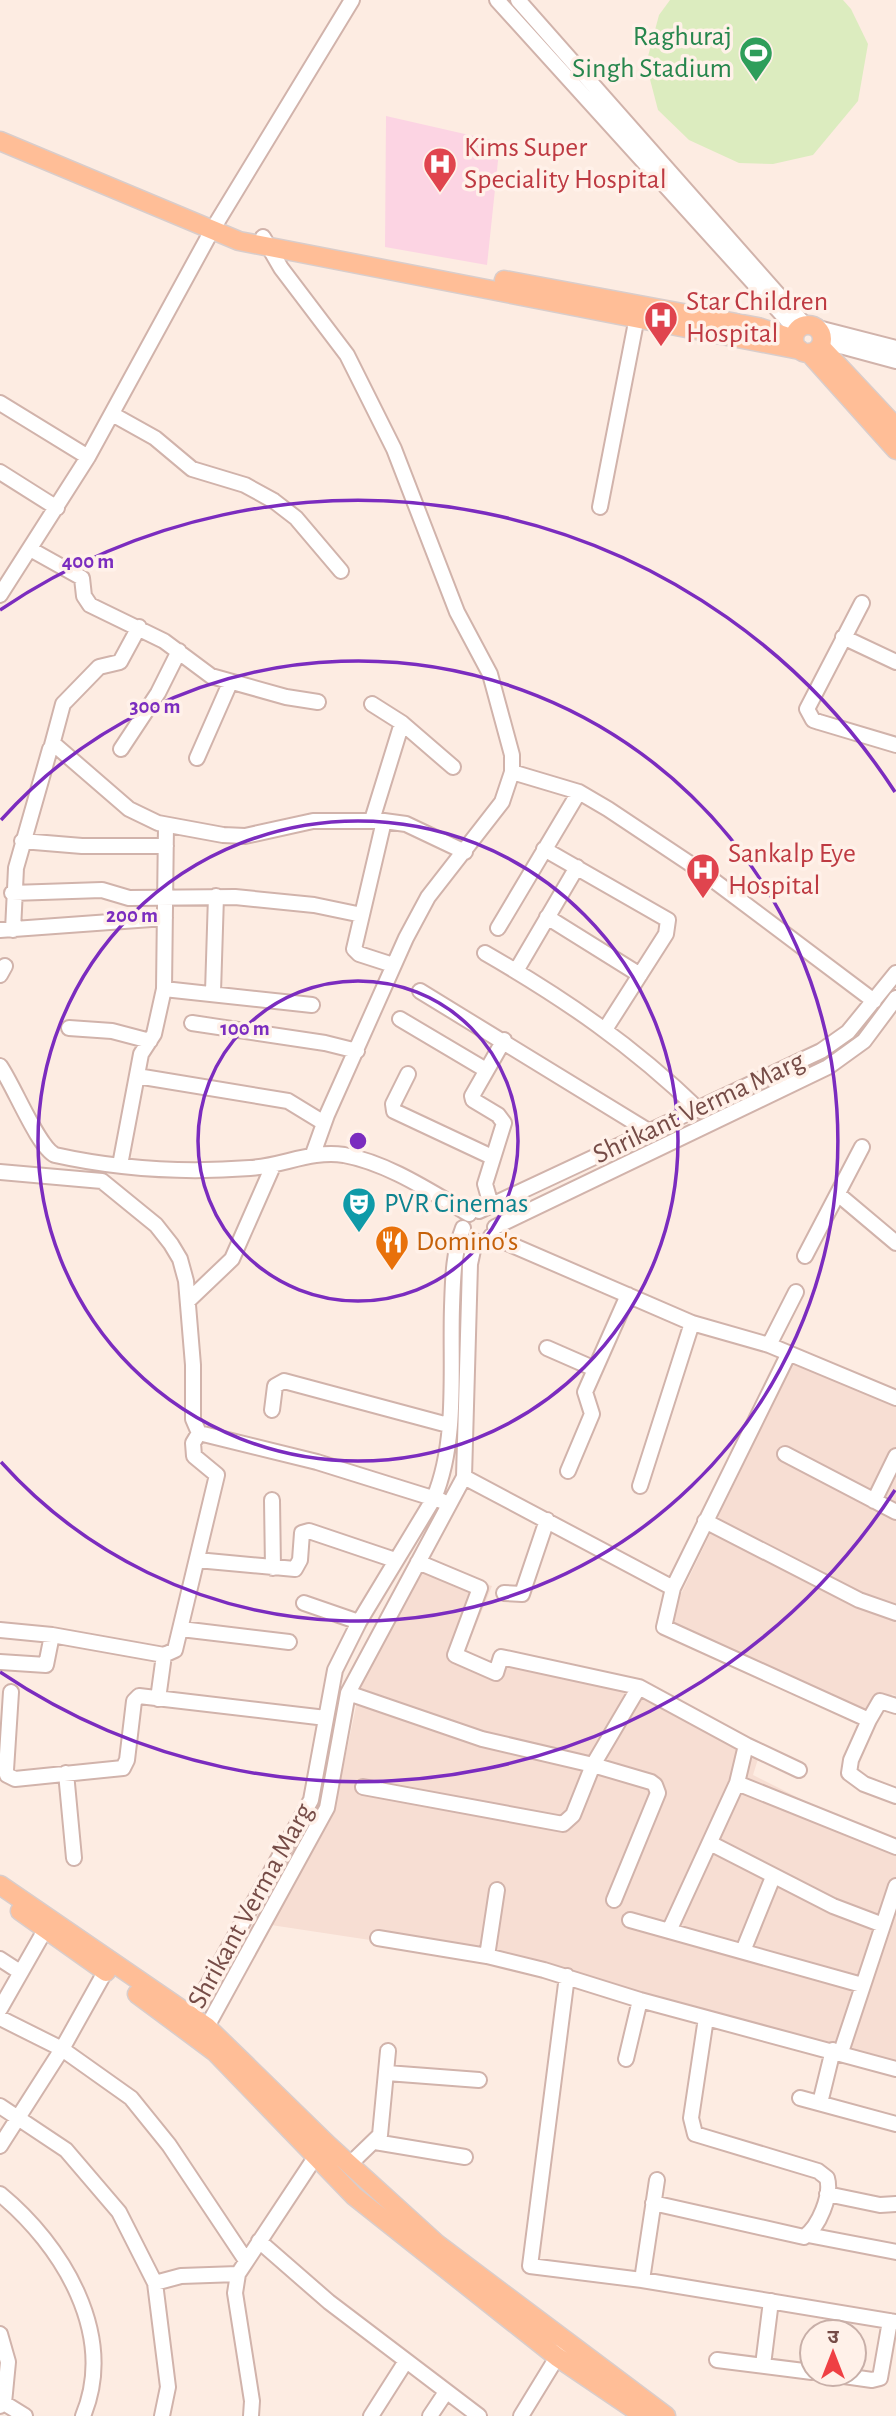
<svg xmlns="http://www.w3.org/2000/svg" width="896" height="2416" font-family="'Alegreya Sans','Noto Sans Devanagari',sans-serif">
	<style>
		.residential { fill: #f7ded3 }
		.medical { fill: #fcd4e3 }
		.green { fill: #dcecbf }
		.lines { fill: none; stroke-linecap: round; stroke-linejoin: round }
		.minor-casing { stroke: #d1b3ab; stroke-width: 18 }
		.major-casing { stroke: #d9cdcb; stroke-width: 21 }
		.minor { stroke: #fff; stroke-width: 14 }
		.major { stroke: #ffbe97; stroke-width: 18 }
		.ring { fill: none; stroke: #7b2cbf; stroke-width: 3.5 }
		.labels { text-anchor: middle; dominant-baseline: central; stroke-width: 7; stroke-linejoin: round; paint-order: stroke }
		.leisure-label { font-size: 28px; fill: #27864d; stroke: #fff1e9; text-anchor: end }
		.health-label { font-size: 28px; fill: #be3a42; stroke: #fff1e9; text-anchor: start }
		.street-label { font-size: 28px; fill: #764c47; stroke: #fff1e9 }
		.culture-label { font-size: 28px; fill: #0d838f; stroke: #fff1e9; text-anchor: start }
		.food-label { font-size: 28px; fill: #c56008; stroke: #fff1e9; text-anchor: start }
		.centre { fill: #7b2cbf; stroke: #fff1e9; stroke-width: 3.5 }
		.ring-label { font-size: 21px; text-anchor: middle; font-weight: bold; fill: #7b2cbf; stroke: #fff1e9; stroke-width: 7; stroke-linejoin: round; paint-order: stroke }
	</style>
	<rect width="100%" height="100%" fill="#fdece2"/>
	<!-- residential -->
	<path class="residential" d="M794 1360 896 1391V1696L892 1694 877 1719 667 1623Z
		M419 1567 492 1586 466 1650 504 1672 509 1653 632 1687 762 1746 753 1775 896 1847V2065L469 1955 271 1925 333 1815 364 1669Z"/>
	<!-- medical -->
	<path class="medical" d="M386 116 500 142 487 265 385 247Z"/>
	<!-- green -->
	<path class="green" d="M670 0H843L851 9 868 44 858 101 813 155 773 164 739 163 689 140 658 110 646 64 659 15Z"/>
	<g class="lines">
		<!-- minor casing -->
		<g class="minor-casing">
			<path id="minor" d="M497 0 797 331
				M518 0 805 325
				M263 237 281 268 347 355 394 449 457 612 490 674 512 755V772L502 802 428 897 406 938 327 1115 313 1154
				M818 328 896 348
				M822 341 896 361
				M0 403 88 457
				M112 414 155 438 192 469 245 485 274 501 296 518 341 571
				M0 472 57 508
				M600 507 637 317
				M30 549 82 578 84 596 90 605 164 641 211 676 286 697 318 702
				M0 595 88 457 211 232 352 0
				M862 603 807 709 813 720 819 722 896 745
				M843 637 896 662
				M372 704 402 723 372 820
				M402 723 453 767
				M52 745 63 704 99 667 120 662 139 627
				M121 749 158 693 179 651
				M197 758 230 683
				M512 772 579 792 608 809 701 871 874 1001
				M384 821 354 949 359 954 393 965
				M22 841 82 846H166
				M544 849 668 920 666 934 606 1028
				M12 893 102 890 129 898 235 897 314 905 362 915
				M547 917 640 975
				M498 928 579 792
				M0 930 165 918
				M13 930 16 868 50 749 55 745 129 809 158 823 223 835 245 836 313 821H384L406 824 465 852
				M485 953C565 999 633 1046 699 1110
				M516 971 577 867
				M0 975 5 966
				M164 989 312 1005
				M420 991 650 1132
				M213 992 216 896
				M400 1019 486 1070
				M192 1023 325 1043 357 1051
				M69 1028 112 1031 150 1041
				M0 1066C14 1086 38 1147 55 1155 118 1169 185 1173 250 1168 283 1166 311 1150 344 1155 388 1163 431 1192 469 1214
				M408 1074 393 1104 394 1111 492 1157
				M137 1076 288 1101 324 1123
				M120 1165 141 1054 154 1034 164 989 166 825
				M0 1172 102 1181 156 1225 171 1244 180 1259 186 1281 193 1365V1419L199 1433 317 1462 442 1501
				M839 1195 896 1243
				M491 1205 485 1184 504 1123 498 1115 473 1100 472 1096 504 1040
				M479 1211 821 1051 848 1032 896 973
				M495 1227 828 1067 864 1041 896 998
				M491 1236 692 1323 769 1345 896 1398
				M805 1256 862 1147
				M188 1301 232 1259 273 1166
				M769 1345 796 1292
				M547 1348 595 1369
				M272 1410 275 1386 284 1381 448 1425
				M785 1454 896 1512
				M568 1471 592 1414 585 1392 628 1295
				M464 1477 673 1588 664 1627 869 1720 880 1701 896 1706
				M640 1486 692 1323
				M272 1500 273 1568
				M874 1501 896 1456
				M705 1521 859 1600 896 1613
				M197 1560 295 1569 300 1560 302 1533 309 1531 395 1560
				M418 1562 480 1588 455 1655 496 1673 501 1657 639 1687 746 1745 737 1783 896 1847
				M673 1588 789 1353
				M504 1593 522 1594 547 1520
				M304 1603 359 1622
				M181 1629 289 1642
				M0 1630 52 1635 164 1655 175 1650 217 1475 194 1456 193 1443 199 1433
				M0 1662 46 1665 52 1635
				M11 1692 6 1770 7 1775 15 1779 123 1768 127 1760 134 1701 139 1696 326 1718
				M348 1693 482 1739 593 1765 639 1687
				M158 1699 164 1655
				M869 1720 851 1760 849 1773 864 1784 896 1796
				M746 1745 799 1770
				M66 1773 74 1858
				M363 1787 563 1824 573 1815 593 1765 651 1782 655 1785 658 1793 614 1900
				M710 1843 833 1906 883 1925
				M630 1920 862 1985
				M669 1931 737 1783
				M378 1938 487 1956 544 1970 640 2000 896 2069
				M743 1951 773 1877
				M487 1956 497 1890
				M0 1959 20 1972
				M567 1976 530 2266 642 2280 896 2322
				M0 2009 45 1930
				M0 2018 62 2049 105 1972
				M186 2024 311 1800 335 1670 359 1622 434 1498C458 1440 450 1369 452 1307 453 1279 453 1254 463 1228
				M203 2034 327 1808 348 1693 464 1477 470 1264 475 1241
				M841 2052 896 1886
				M626 2059 640 2000
				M387 2073 479 2080
				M800 2098 896 2124
				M820 2103 833 2050
				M0 2106 66 2150 119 2212 155 2283 168 2387 162 2416
				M375 2142 465 2157
				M0 2146 62 2049 131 2098 169 2145 245 2259
				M350 2164 380 2135 388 2051
				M0 2194C62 2245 117 2334 83 2416
				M827 2194 880 2205 896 2204
				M653 2203 804 2237C819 2227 832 2195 827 2178L818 2171 695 2134 691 2118 706 2018
				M808 2235 896 2252
				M259 2241 329 2302 479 2416
				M642 2280 657 2180
				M155 2283 181 2276 238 2274
				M0 2334 8 2362 4 2403 0 2406
				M717 2360 812 2372
				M763 2365 771 2301
				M830 2374 872 2380 880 2378 890 2321
				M4 2403 25 2416
				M251 2416 252 2401 235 2293 238 2274 316 2156
				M371 2416 406 2361
				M430 2416 446 2392
				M521 2416 562 2349"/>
		</g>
		<!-- major casing -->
		<g class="major-casing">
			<path id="major" d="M0 141 239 241 800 350
				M504 280 758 327 794 339
				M794 339a14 14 0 1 1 28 0a14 14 0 1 1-28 0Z
				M820 346 896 427
				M809 353 896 450
				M0 1885 207 2027 327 2144 437 2244 666 2416
				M20 1911 106 1972
				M137 1994 215 2052 354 2196 557 2357 644 2416"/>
		</g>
		<!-- minor -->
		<use href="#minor" class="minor"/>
		<!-- major -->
		<use href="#major" class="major"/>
	</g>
	<!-- distance rings -->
	<g class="ring">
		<circle cx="358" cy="1141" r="160"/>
		<circle cx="358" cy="1141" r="320"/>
		<path d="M1 820A480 480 0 1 1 1 1462"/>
		<path d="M895 1490A640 640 0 0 1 0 1672M0 610A640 640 0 0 1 895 792"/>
	</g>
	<!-- icons -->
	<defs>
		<g id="stadium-pin" transform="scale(1.75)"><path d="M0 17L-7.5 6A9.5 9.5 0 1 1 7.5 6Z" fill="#2e9e5b" stroke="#fff1e9"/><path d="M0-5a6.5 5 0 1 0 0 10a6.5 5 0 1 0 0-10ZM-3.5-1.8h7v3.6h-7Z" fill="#fff"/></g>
		<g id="hospital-pin" transform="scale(1.75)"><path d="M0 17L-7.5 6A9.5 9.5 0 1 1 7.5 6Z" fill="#e0444e" stroke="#fff1e9"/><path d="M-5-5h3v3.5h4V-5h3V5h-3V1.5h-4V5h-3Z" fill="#fff"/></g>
		<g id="theatre-pin" transform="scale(1.75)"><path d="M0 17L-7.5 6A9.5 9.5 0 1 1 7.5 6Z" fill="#0f9aa8" stroke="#fff1e9"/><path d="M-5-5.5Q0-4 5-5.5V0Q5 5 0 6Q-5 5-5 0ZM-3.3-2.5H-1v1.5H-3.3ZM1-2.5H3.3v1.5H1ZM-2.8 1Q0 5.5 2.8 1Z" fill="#fff"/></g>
		<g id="restaurant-pin" transform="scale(1.75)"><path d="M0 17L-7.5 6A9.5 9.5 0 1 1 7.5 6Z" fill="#e8710a" stroke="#fff1e9"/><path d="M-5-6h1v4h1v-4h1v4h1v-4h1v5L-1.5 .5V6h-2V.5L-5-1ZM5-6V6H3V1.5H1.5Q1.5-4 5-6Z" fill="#fff"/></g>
	</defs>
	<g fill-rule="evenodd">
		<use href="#stadium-pin" x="756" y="53"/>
		<use href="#hospital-pin" x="440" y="164"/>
		<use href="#hospital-pin" x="661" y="318"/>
		<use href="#hospital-pin" x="703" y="870"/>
		<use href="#theatre-pin" x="359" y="1204"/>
		<use href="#restaurant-pin" x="392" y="1242"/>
	</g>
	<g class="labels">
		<!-- leisure labels -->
		<g class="leisure-label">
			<text x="732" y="37">Raghuraj<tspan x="732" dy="32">Singh Stadium</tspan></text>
		</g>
		<!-- health labels -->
		<g class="health-label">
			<text x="464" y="148">Kims Super<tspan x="464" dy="32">Speciality Hospital</tspan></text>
			<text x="686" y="302">Star Children<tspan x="686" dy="32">Hospital</tspan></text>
			<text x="728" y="854">Sankalp Eye<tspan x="728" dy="32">Hospital</tspan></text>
		</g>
		<!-- street labels -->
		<g class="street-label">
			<text transform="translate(699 1108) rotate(-25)">Shrikant Verma Marg</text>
			<text transform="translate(251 1906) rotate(-61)">Shrikant Verma Marg</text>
		</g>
		<!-- culture labels -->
		<g class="culture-label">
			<text x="384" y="1204">PVR Cinemas</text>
		</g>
		<!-- food labels -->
		<g class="food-label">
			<text x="416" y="1242">Domino's</text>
		</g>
	</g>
	<circle cx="358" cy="1141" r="10" class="centre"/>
	<g class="ring-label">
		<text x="88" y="568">400 m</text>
		<text x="155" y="713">300 m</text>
		<text x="132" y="922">200 m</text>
		<text x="245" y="1035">100 m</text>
	</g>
	<!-- north arrow -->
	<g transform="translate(833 2353)"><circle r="33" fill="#fff1e9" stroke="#c8afa8" stroke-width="2"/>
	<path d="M0-5L12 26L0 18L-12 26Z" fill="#ef4044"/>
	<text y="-10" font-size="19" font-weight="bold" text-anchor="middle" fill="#764c47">उ</text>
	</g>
</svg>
